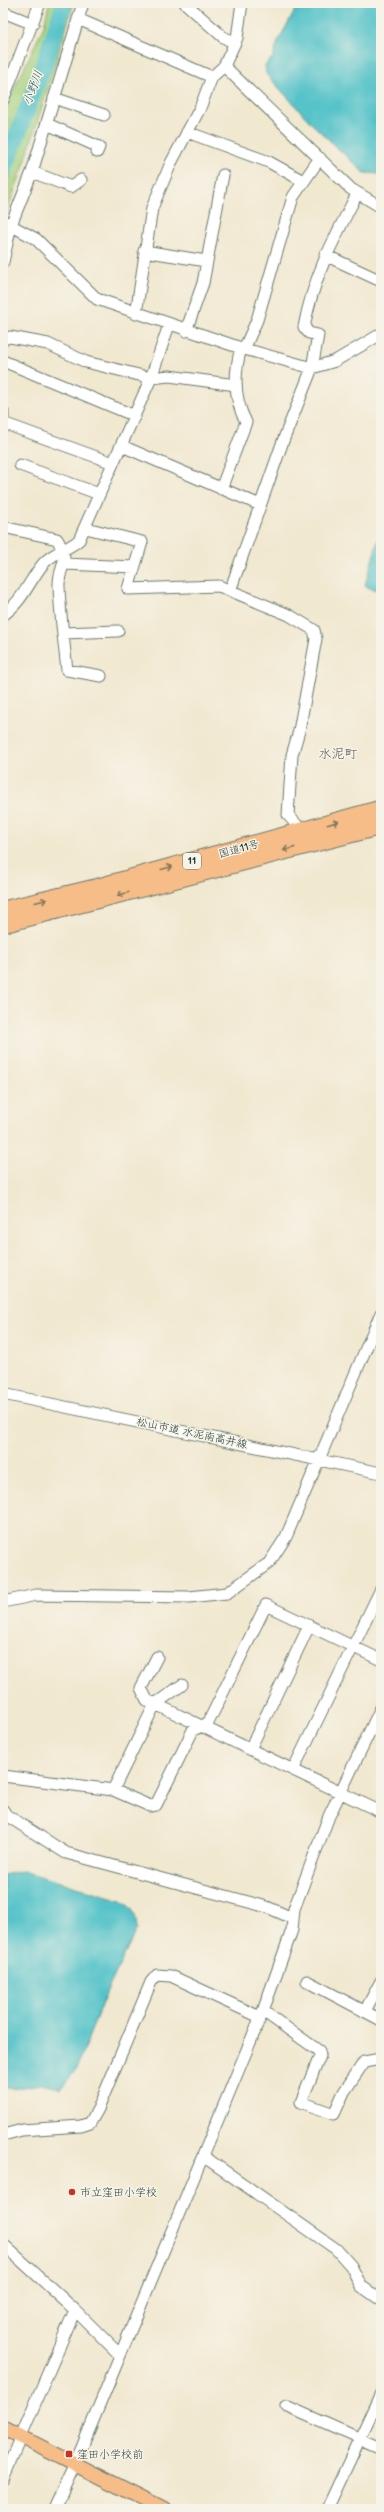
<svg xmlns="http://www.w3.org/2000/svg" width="384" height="2512" font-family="'Balsamiq Sans','Klee One',sans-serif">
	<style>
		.green { fill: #a5d07d; stroke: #628658 }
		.water { fill: #55c3c9; stroke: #3a807e }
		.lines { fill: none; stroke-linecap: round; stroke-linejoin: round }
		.river { stroke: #55c3c9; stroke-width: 17 }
		.minor-casing { stroke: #68796b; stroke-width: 13 }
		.major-casing { stroke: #68796b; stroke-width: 16 }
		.highway-casing { stroke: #68796b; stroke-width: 19 }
		.minor { stroke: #fff; stroke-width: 11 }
		.major { stroke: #f7bd88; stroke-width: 14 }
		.highway { stroke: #f7bd88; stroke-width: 17 }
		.oneway { stroke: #80775a }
		.poi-dot { fill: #c8321e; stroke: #f7f3e8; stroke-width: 1.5 }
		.labels { text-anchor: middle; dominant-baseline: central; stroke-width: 3; stroke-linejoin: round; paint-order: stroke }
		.shield { fill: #f7f3e8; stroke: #60746a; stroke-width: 1 }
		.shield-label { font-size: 10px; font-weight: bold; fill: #1f3d34 }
		.street-label { font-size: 11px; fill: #1f3d34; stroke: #f7f3e8 }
		.poi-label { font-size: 11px; fill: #1f3d34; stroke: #f7f3e8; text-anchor: start }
		.water-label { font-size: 12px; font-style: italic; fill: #2c5e59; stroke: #f7f3e8 }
		.quarter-label { font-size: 13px; fill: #606059; stroke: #f7f3e8 }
	</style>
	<rect width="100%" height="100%" fill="#f7f3e8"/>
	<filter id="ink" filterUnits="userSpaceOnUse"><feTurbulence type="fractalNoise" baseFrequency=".025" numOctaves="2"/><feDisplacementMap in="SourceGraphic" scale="8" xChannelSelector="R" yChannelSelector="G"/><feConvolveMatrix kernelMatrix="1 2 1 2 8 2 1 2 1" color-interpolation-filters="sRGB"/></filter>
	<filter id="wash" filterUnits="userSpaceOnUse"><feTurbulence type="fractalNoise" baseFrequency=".012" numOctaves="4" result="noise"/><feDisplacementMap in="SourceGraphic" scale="16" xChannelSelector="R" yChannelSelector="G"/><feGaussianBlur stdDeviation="0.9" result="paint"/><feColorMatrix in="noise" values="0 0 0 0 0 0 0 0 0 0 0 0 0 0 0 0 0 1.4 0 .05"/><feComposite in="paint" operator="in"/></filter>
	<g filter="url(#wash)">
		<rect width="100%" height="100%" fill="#f1e8d0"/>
		<!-- green -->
		<path class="green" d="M49 3H74L24 165 3 222V112L44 26Z"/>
		<!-- water -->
		<path class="water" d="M299 3H381V172L378 174 364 173 312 124 266 74 265 65 273 57 278 41Z
			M381 530V591L369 588 365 585Z
			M23 1871 121 1900C133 1908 136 1913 137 1928L104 1998 75 2072 60 2088 41 2084 12 2089 3 2087V1875Z"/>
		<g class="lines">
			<!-- river -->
			<path class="river" d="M3 173 47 56 64 3"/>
		</g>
	</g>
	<g filter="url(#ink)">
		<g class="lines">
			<!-- minor casing -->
			<g class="minor-casing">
				<path id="minor" d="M185 3 223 37 235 43
					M3 12 33 24
					M78 19 212 77
					M224 66 351 189 381 207
					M54 98 104 115
					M3 100 40 3
					M47 124 99 147 97 152
					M187 132 269 162 303 181
					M32 172 71 187 81 180
					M3 221 36 239 97 299 241 348 312 368 335 361 381 334
					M144 251 206 261
					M325 255 381 281
					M3 262 11 225 32 172 83 3
					M136 314 152 208 171 163 200 108 212 77 224 66 237 38 242 3
					M186 331 203 283 223 175
					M3 339 10 337 48 344 86 362 151 378 169 376 236 385
					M245 347 257 320 293 197 320 158
					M3 361 135 416
					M3 412V419
					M3 423 113 463
					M122 446 260 505
					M20 465 99 494
					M221 489 246 422C233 398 234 373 241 348
					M3 527 57 539C72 564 58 565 59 586 60 614 64 642 67 670L101 676
					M86 528 142 542 128 589 219 586 289 615 314 630 316 639 299 731 292 755 288 815 305 834
					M64 564 134 567
					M230 591 283 441 312 368 318 335 309 333 304 327C314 275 333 241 357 194
					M3 615C23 601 29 581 43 564 53 552 68 550 79 540L151 378 169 325
					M63 633 118 631
					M3 1394 381 1473
					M3 1602 36 1595 189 1597 227 1593 269 1563 286 1537 381 1313
					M157 1657 141 1688 147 1700 381 1812
					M250 1749 309 1626
					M293 1770 381 1589
					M3 1776 113 1790 150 1806 156 1805 193 1730 208 1723 266 1605 381 1660
					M113 1790 155 1704 182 1685
					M3 1810 6 1815 66 1853 267 1907 292 1918
					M307 1981 381 2020
					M263 2011 319 2051 320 2056 301 2102 334 2114 344 2092 364 2062 381 2059
					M365 2011 381 1981
					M3 2135 22 2130 81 2126 90 2123 98 2109 151 1982 157 1975 171 1976 260 2017
					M203 2156 336 2249 351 2266 361 2286 381 2300
					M3 2244 75 2310 120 2355
					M286 2406 381 2448
					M3 2478 75 2310
					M54 2509 75 2464 263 2011 292 1930 294 1909 329 1816 381 1708
					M327 2509 381 2393"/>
			</g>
			<!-- major casing -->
			<g class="major-casing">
				<path id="major" d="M3 2428 164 2509"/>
			</g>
			<!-- highway casing -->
			<g class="highway-casing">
				<path id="highway" d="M3 910 99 887 381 809
					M3 924 381 826"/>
			</g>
			<!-- minor -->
			<use href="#minor" class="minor"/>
			<!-- major -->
			<use href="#major" class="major"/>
			<!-- highway -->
			<use href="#highway" class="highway"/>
		</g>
		<!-- one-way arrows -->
		<defs><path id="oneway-shaft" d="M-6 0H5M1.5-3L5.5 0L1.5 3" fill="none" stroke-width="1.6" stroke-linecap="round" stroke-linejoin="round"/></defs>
		<g class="oneway">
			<use href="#oneway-shaft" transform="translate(333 823) rotate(-16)"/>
			<use href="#oneway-shaft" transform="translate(289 849) rotate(166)"/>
			<use href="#oneway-shaft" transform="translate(167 868) rotate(-15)"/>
			<use href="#oneway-shaft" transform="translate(123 894) rotate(164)"/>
			<use href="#oneway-shaft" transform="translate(41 901) rotate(-14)"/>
		</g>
	</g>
	<!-- markers -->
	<g class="poi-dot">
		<circle cx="72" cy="2192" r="4"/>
		<rect x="65" y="2450" width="8" height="8" rx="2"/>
	</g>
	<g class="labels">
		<!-- shield labels -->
		<rect class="shield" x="183" y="853" width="18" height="16" rx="3"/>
		<g class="shield-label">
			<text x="192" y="861">11</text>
		</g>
		<!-- street labels -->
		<g class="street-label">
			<text transform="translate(239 849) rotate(-15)">国道11号</text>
			<text transform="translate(192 1433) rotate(12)">松山市道 水泥南高井線</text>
		</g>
		<!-- poi labels -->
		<g class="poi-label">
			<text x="80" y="2192">市立窪田小学校</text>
			<text x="77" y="2454">窪田小学校前</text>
		</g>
		<!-- water labels -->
		<g class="water-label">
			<text transform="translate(33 88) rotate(-70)">小野川</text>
		</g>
		<!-- quarter labels -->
		<g class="quarter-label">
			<text x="338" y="754">水泥町</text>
		</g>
	</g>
	<!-- margin -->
	<rect width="384" height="2512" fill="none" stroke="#f7f3e8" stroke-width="16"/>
</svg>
